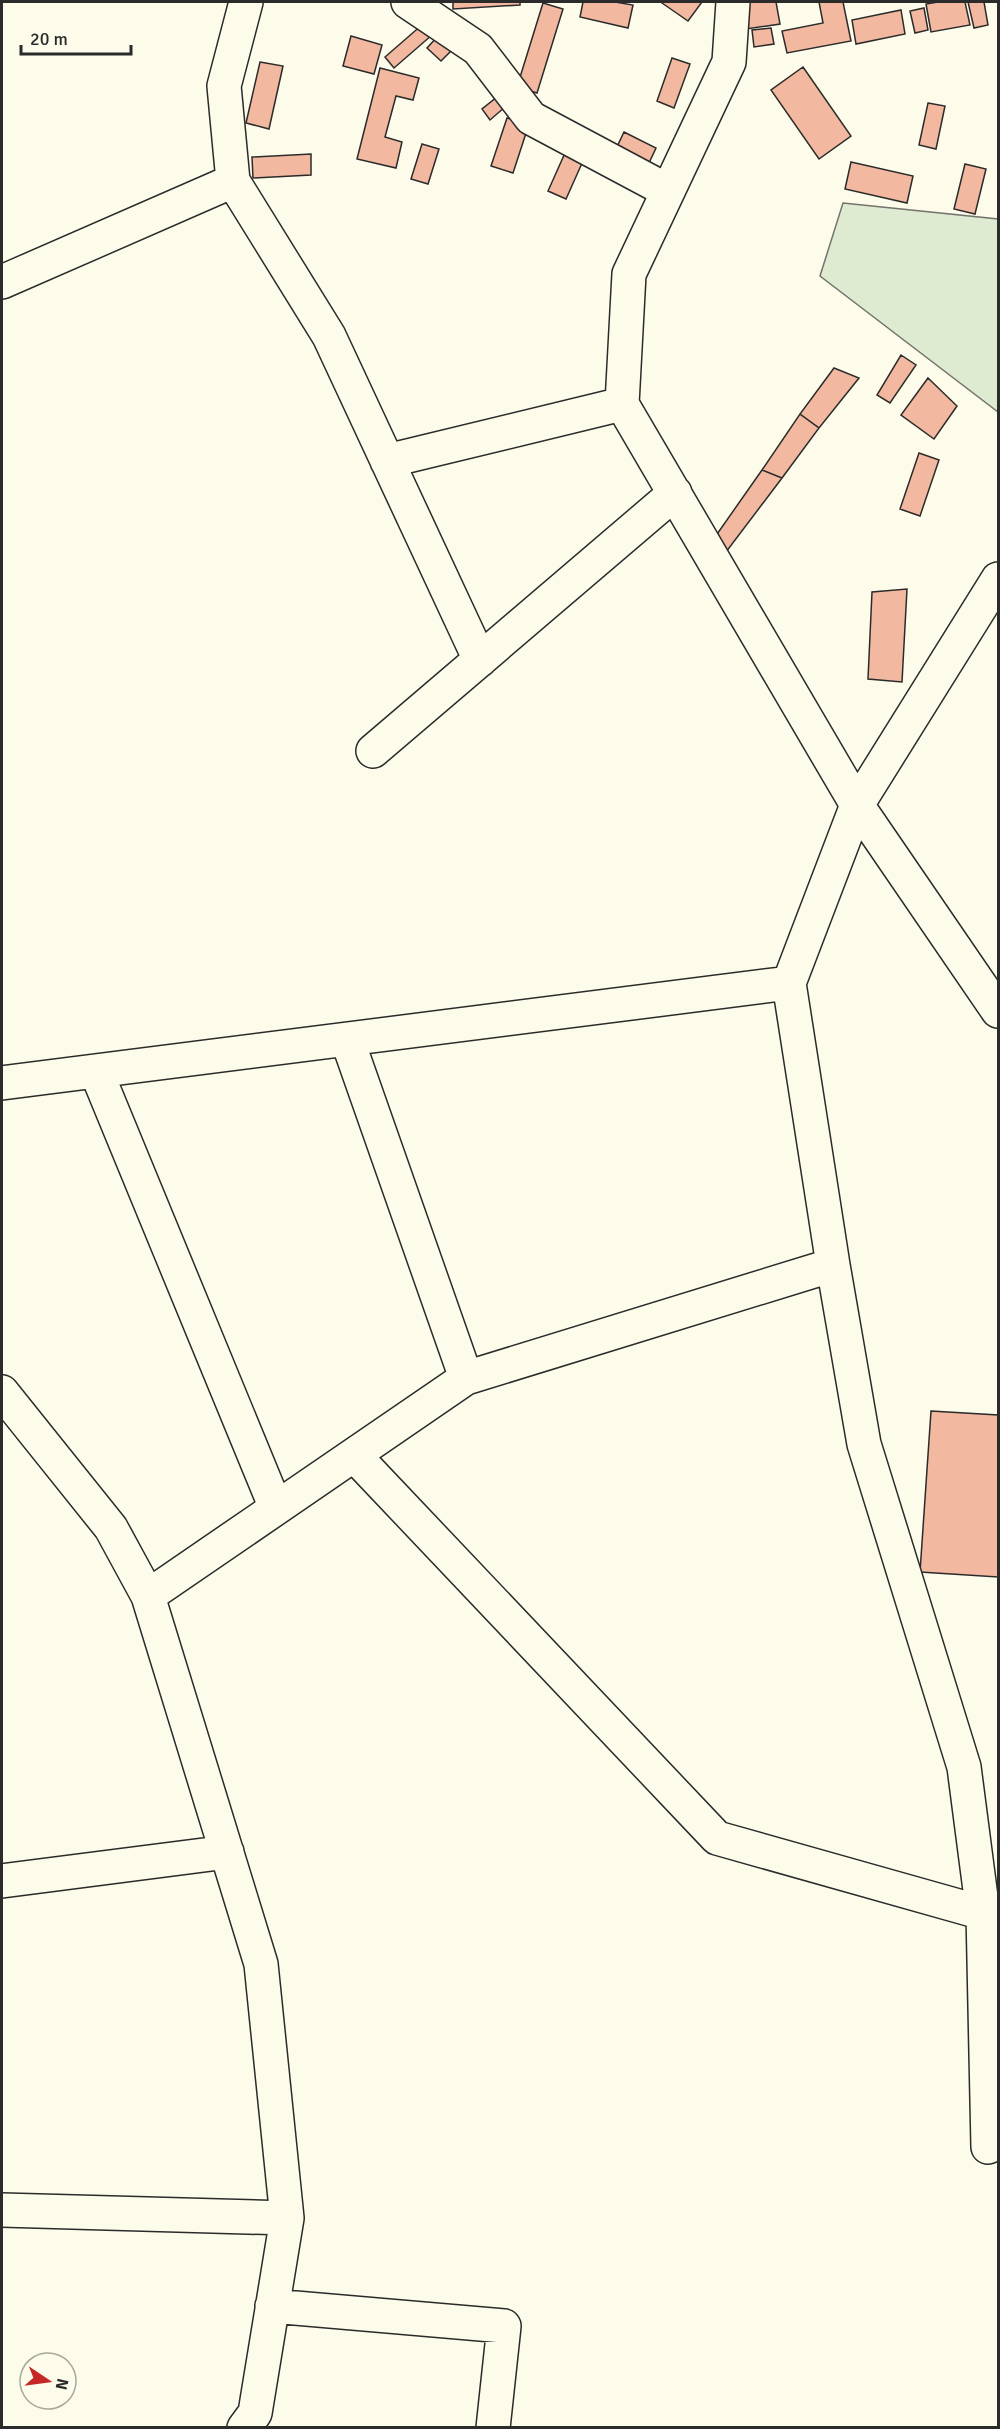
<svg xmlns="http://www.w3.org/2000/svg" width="1000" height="2429" font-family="Signika,sans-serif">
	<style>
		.green { fill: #deebd1; stroke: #74746e; stroke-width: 1.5 }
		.building { fill: #f2b8a0; stroke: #2b2b2b; stroke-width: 1.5 }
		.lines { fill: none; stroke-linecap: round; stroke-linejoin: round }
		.street-casing { stroke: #2b2b2b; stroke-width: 36 }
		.street { stroke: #fdfbea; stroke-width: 33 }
	</style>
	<rect width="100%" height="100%" fill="#fdfbea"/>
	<!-- green -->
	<path class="green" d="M843 203 998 219V412L820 276Z"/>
	<!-- building -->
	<path class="building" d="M453 2H520V5L453 9Z
		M583 2H615L633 5 628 28 580 17Z
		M663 2H702L688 21 662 3Z
		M742 2H776L780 24 746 29Z
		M819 2H843L851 41 787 53 782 31 823 23Z
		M938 2H965L970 25 931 32 926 4Z
		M968 2H984L988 25 974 28Z
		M543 3 563 9 537 93 517 87Z
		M924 8 928 30 915 33 910 11Z
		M901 10 905 34 856 44 852 20Z
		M423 24 432 35 394 68 385 57Z
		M771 28 774 44 754 47 752 30Z
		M439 35 453 49 441 61 427 48Z
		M351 36 382 45 374 74 343 66Z
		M672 58 690 64 674 108 657 101Z
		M260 62 283 66 269 129 246 123Z
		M803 67 851 136 819 159 771 90Z
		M380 68 419 78 413 100 396 96 385 137 402 142 396 168 357 159Z
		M497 97 505 107 490 120 482 109Z
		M928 103 945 106 936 149 919 145Z
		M507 118 529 124 513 173 491 166Z
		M624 132 656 148 648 165 616 149Z
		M422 144 439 149 428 184 411 179Z
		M565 153 583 161 566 199 548 191Z
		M311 154V175L253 178 252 157Z
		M851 162 913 176 907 203 845 189Z
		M965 164 986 169 975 214 954 209Z
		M901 355 916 365 890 403 877 395Z
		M834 368 859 378 819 428 800 414Z
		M928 378 957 406 934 439 901 415Z
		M800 414 819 428 782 478 762 470Z
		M919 453 939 460 920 516 900 509Z
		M762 470 782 478 726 552 715 537Z
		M907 589 902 682 868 679 872 592Z
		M931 1411 998 1415V1577L920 1572Z"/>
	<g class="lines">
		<!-- street casing -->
		<g class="street-casing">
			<path id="street" d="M246 2 224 86 233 181 329 336 480 660
				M408 2 478 49 531 118 668 191
				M733 2 729 62 629 274 622 404 857 805 998 1011
				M2 282 233 181
				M387 461 622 404
				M373 751 675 493
				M347 1039 466 1378
				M96 1071 276 1508
				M2 1083 789 983
				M2 1392 111 1528 148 1596
				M354 1455 717 1838 983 1913
				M2 1881 227 1852
				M988 2147 983 1913 964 1767 864 1444 833 1265 789 983 857 805 998 579
				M2 2210 287 2218
				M272 2306 504 2326 493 2428
				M244 2428 255 2413 287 2218 261 1964 148 1596 466 1378 833 1265"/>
		</g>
		<!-- street -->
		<use href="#street" class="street"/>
	</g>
	<!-- border -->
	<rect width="1000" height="2429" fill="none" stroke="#2b2b2b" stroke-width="6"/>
	<!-- north arrow -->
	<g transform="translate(48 2381) rotate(103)"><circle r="28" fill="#fdfbea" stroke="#a9a89e" stroke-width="1.5"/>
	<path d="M0-4.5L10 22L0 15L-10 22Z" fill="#c62828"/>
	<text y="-9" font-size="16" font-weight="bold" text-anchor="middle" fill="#2b2b2b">N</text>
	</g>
	<!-- scale -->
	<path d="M21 45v9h110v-9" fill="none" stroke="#2b2b2b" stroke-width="3"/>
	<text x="30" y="45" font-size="18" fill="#2b2b2b" stroke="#fdfbea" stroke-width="4.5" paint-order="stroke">20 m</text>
</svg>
